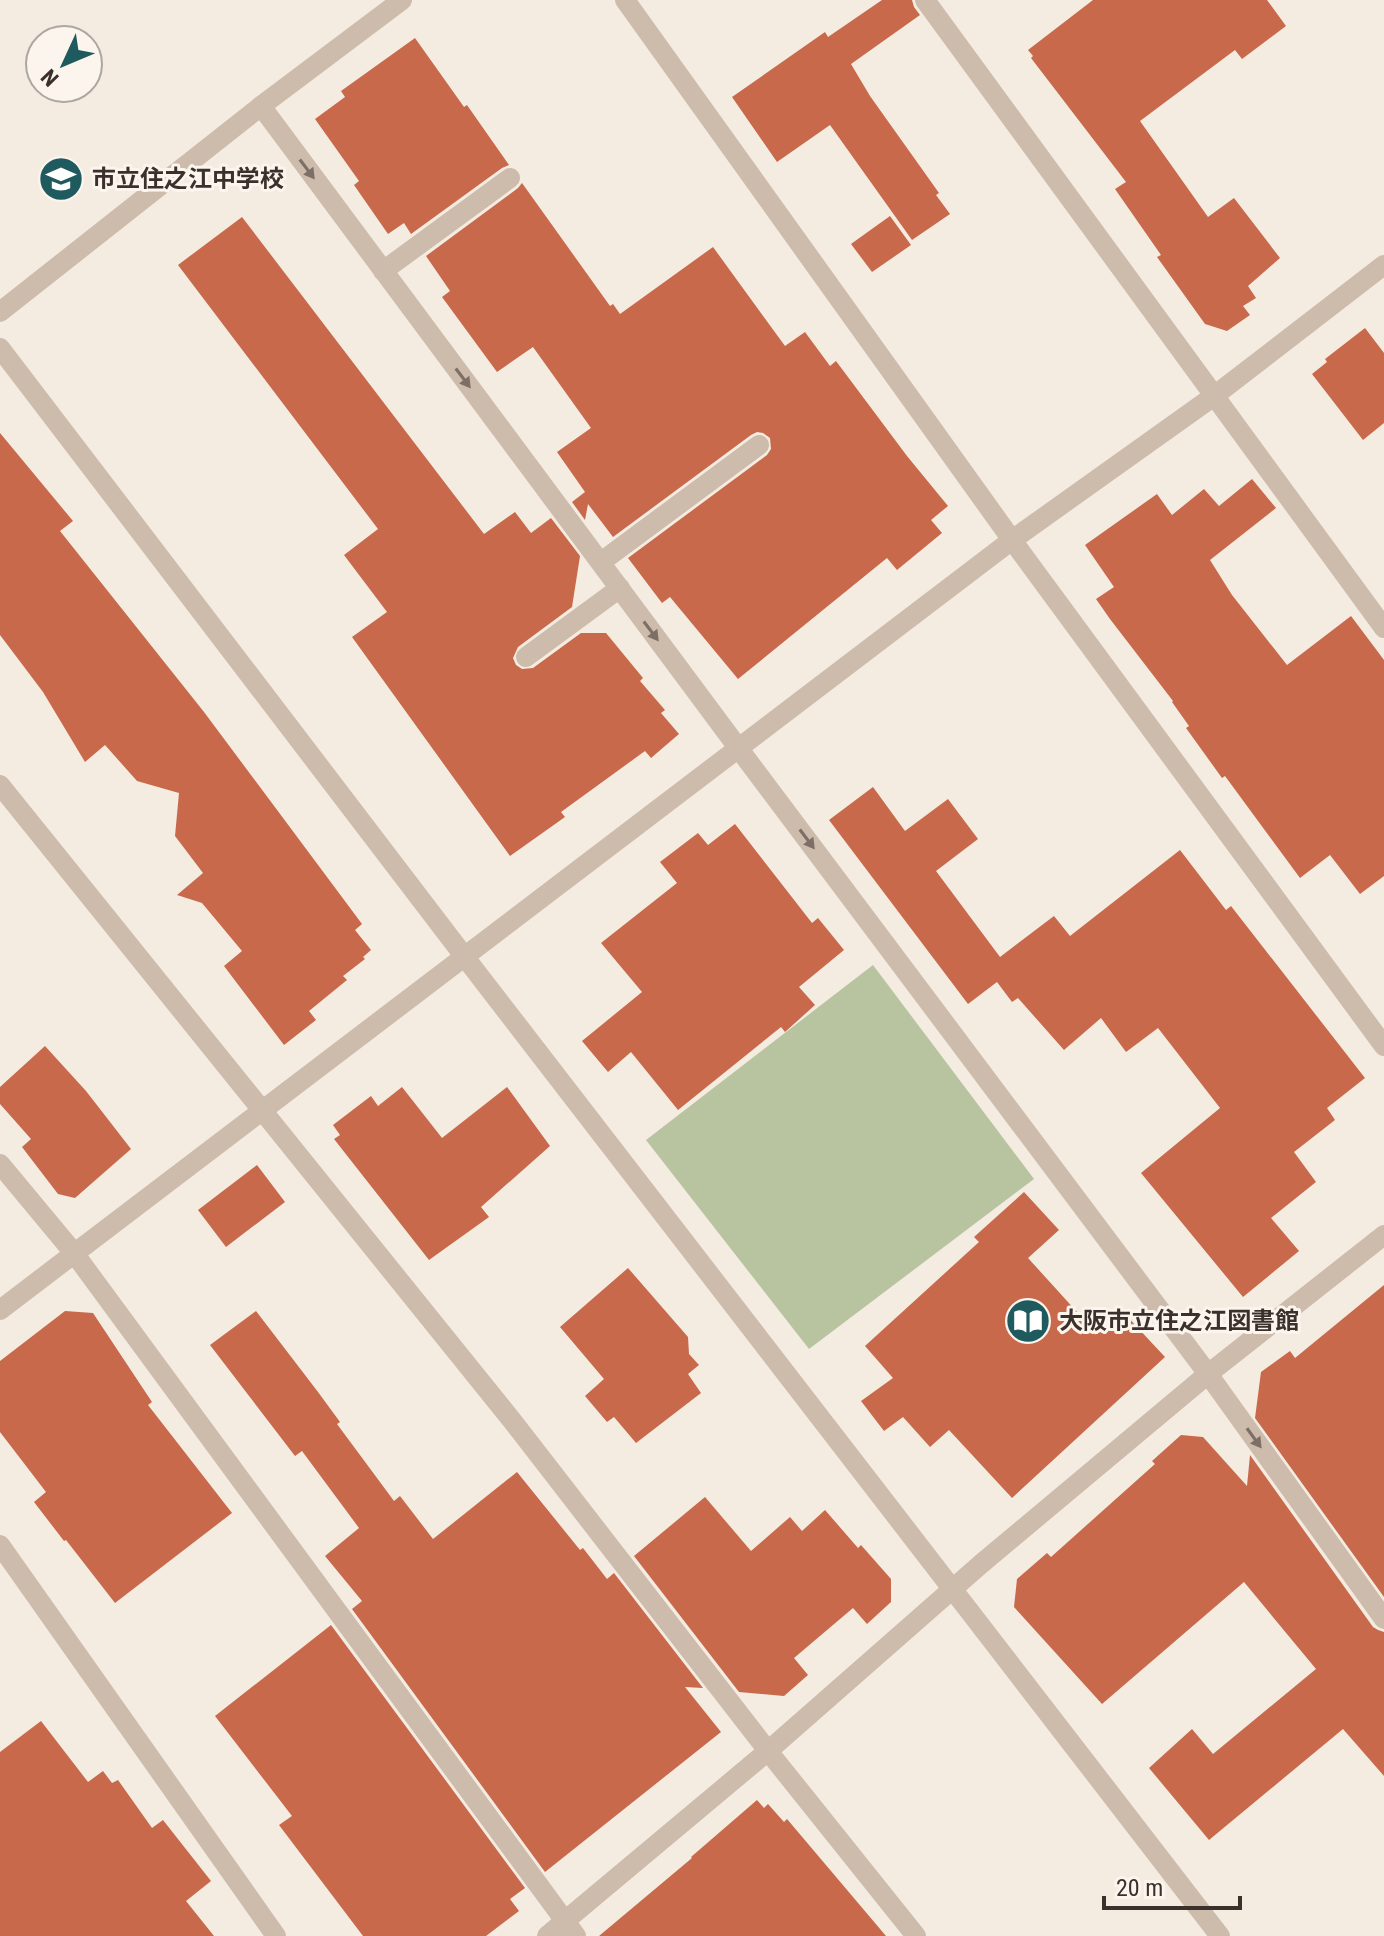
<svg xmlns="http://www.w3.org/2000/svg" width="1384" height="1936" font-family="'Roboto Condensed','Noto Sans JP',sans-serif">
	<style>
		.green { fill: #b8c4a0 }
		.building { fill: #c8694b }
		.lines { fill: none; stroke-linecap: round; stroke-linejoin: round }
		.minor { stroke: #cdbbac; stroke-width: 20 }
		.tertiary { stroke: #cdbbac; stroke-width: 20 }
		.oneway { fill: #7d6f65 }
		.labels { text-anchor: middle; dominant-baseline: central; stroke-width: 6; stroke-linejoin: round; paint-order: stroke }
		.poi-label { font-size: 24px; font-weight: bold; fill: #3b302b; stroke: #fbf5ee; text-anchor: start }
	</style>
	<rect width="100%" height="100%" fill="#f4ebe1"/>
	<!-- green -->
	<path class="green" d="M873 965 1034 1179 809 1349 646 1140Z"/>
	<!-- building -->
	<path class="building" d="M882 0H912L914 7 920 15 851 64 870 96 939 193 936 195 950 214 912 240 830 125 777 162 732 97 825 32 828 37Z
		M1093 0H1267L1286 26 1242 59 1235 50 1140 121 1208 217 1234 198 1280 258 1248 286 1256 298 1243 306 1250 315 1227 331 1205 324 1157 257 1161 255 1115 189 1126 182 1031 58 1033 56 1028 50Z
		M415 38 464 107 467 105 509 165 502 168 411 234 404 223 388 234 354 185 359 181 315 119 345 97 341 91Z
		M522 183 610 306 613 304 620 314 713 247 785 346 805 332 830 366 836 361 907 456 948 506 931 520 942 533 897 570 887 558 738 679 670 597 662 603 628 558 767 455 771 449 770 438 763 433 757 432 751 435 613 537 588 504 585 520 572 502 585 492 557 452 591 428 533 347 497 372 442 297 450 291 426 256 518 188Z
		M890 216 911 245 872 272 851 244Z
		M242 217 484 534 515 512 531 533 551 518 580 556 572 607 518 647 513 658 516 665 522 669 533 668 581 633H606L643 678 640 681 665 710 661 713 679 734 651 758 645 751 561 812 565 817 510 856 352 637 387 612 344 555 378 529 178 265Z
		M1365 328 1384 353V423L1363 440 1312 374 1327 362 1325 359Z
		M0 433 73 521 60 531 204 712 362 924 355 930 371 950 363 957 365 959 343 976 347 980 309 1011 316 1020 284 1045 224 966 242 951 202 903 177 895 203 873 175 836 179 793 137 781 105 745 85 762 43 692 0 635Z
		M1252 479 1276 508 1210 560 1232 595 1287 665 1351 616 1384 660V876L1360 894 1330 855 1300 878 1225 776 1222 778 1186 728 1189 726 1172 702 1173 701 1110 619 1096 599 1114 587 1085 545 1157 494 1172 515 1204 489 1219 506Z
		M873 787 905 831 948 799 978 839 936 871 1000 957 1054 916 1070 936 1180 850 1226 910 1231 906 1365 1078 1327 1108 1335 1120 1294 1152 1316 1182 1271 1218 1299 1251 1243 1297 1141 1173 1220 1108 1158 1028 1126 1052 1101 1018 1064 1050 1018 998 1012 1002 997 982 968 1004 829 820Z
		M735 824 812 923 818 918 844 950 799 987 815 1005 785 1032 781 1027 678 1110 631 1052 608 1072 582 1041 642 992 601 943 677 883 660 862 698 833 708 845Z
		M45 1046 86 1091 131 1149 75 1198 58 1194 22 1147 31 1139 0 1104V1087Z
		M402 1087 442 1138 507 1087 550 1146 481 1207 489 1217 429 1260 334 1139 340 1135 333 1125 371 1096 378 1106Z
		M257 1165 285 1202 226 1247 198 1210Z
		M1024 1192 1059 1230 1028 1258 1097 1334 1123 1312 1165 1357 1012 1498 949 1430 930 1447 903 1417 884 1431 861 1401 893 1378 865 1346 979 1242 974 1237Z
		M628 1268 688 1337 689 1354 699 1365 688 1374 701 1393 636 1443 614 1417 607 1422 585 1396 604 1379 560 1327Z
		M1384 1285V1597L1255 1418 1261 1372 1290 1351 1295 1358Z
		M65 1311 93 1313 152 1402 148 1405 232 1513 115 1603 66 1540 64 1541 34 1502 46 1492 0 1432V1361Z
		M256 1311 318 1392 340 1422 337 1424 394 1501 400 1496 433 1539 517 1472 580 1550 583 1548 607 1579 614 1573 703 1688 685 1687 721 1732 545 1872 352 1609 362 1601 325 1556 359 1528 302 1451 295 1456 210 1345Z
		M1181 1435 1203 1437 1247 1486 1250 1455 1373 1627 1378 1630 1384 1632V1776L1343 1729 1209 1840 1149 1768 1192 1729 1213 1754 1316 1669 1244 1582 1102 1704 1014 1607 1017 1579 1047 1553 1051 1557 1155 1464 1152 1461Z
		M705 1497 751 1551 790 1517 802 1531 825 1510 858 1548 861 1545 891 1579V1602L867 1624 853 1608 794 1658 808 1675 784 1696 739 1692 634 1556Z
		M331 1625 525 1888 510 1899 519 1911 486 1936H363L279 1825 292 1816 215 1716Z
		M41 1721 88 1782 103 1771 112 1783 118 1780 152 1828 163 1820 211 1881 186 1901 214 1936H0V1752Z
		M757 1800 764 1808 768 1804 784 1822 787 1819 886 1936H599L692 1858 691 1857Z"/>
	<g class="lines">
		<!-- minor -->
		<path class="minor" d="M925 0 1384 628
			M261 106 739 749 1208 1374 1384 1619
			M383 271 510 178
			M601 562 759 445
			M526 657 620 588
			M0 785 514 1423 768 1751 916 1936
			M0 1164 74 1253 576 1936"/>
		<!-- tertiary -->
		<path class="tertiary" d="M625 0 1012 540 1384 1046
			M0 312 261 106 402 0
			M0 348 464 956 1220 1936
			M0 1310 1012 540 1214 396 1384 265
			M0 1545 276 1936
			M547 1936 768 1751 981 1564 1208 1374 1384 1235"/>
	</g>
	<!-- one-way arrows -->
	<defs><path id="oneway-solid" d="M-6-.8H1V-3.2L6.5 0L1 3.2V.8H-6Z" transform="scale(2)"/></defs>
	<g class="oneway">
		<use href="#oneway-solid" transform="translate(307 169) rotate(53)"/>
		<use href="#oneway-solid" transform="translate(463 378) rotate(53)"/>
		<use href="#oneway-solid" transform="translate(651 631) rotate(53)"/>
		<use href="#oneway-solid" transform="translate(807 839) rotate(53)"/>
		<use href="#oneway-solid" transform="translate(1254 1438) rotate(54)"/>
	</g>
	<!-- icons -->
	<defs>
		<g id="school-disc" transform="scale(2.3)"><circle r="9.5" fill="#1f5a5e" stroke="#fbf5ee"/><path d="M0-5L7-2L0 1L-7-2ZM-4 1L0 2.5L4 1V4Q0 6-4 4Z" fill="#fff"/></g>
		<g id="library-disc" transform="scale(2.3)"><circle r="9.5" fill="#1f5a5e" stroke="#fbf5ee"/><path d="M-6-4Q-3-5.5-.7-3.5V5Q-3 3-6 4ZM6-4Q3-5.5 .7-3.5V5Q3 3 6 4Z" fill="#fff"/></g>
	</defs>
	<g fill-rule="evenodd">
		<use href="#school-disc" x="61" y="179"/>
		<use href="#library-disc" x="1028" y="1321"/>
	</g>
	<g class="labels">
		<!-- poi labels -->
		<g class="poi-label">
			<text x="92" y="179">市立住之江中学校</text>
			<text x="1059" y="1321">大阪市立住之江図書館</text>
		</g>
	</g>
	<!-- north arrow -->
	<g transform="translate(64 64) rotate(226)"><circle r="38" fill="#fbf5ee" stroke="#aea6a0" stroke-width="2"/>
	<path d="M0-6L14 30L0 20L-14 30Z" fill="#1f5a5e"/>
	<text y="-12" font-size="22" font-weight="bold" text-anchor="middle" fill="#3b302b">N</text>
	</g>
	<!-- scale -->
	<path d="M1104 1896v12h136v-12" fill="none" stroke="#3b302b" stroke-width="4"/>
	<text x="1116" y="1896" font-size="24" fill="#3b302b" stroke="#fbf5ee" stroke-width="6" paint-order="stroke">20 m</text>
</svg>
